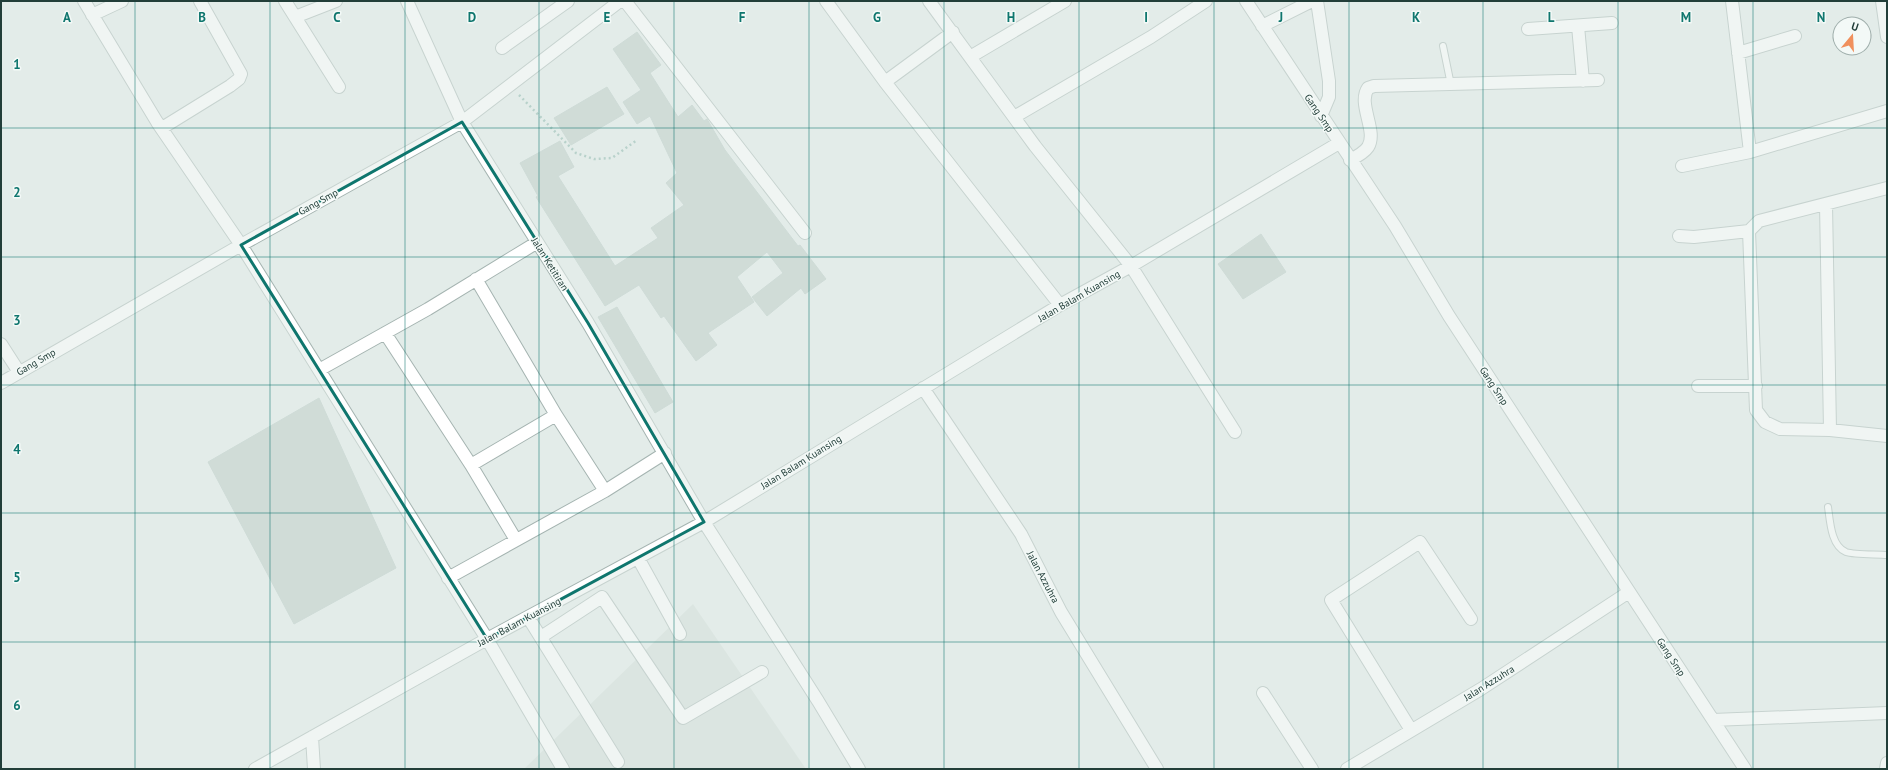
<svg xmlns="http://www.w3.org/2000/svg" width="1888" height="770" font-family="'PT Sans',sans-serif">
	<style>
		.built { fill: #d1dcd8 }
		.building { fill: #b8c7c2; stroke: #b5c6c1 }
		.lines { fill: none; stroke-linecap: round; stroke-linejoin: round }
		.lane-casing { stroke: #a5b4b1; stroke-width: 8 }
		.street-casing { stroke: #a5b4b1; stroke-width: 14 }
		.path { stroke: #83b0a6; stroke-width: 2.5; stroke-dasharray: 2 3; stroke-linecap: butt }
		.lane { stroke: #fff; stroke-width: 6 }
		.street { stroke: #fff; stroke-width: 12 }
		.marked { fill: none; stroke: #0f766e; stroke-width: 3; stroke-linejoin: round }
		.grid { fill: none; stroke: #0f766e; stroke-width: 1; stroke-opacity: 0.55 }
		.labels { text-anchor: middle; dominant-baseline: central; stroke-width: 3; stroke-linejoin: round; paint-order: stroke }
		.street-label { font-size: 10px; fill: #223e39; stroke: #f3f9f7 }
		.grid-label { font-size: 13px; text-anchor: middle; font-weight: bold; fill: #0f766e; stroke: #f3f9f7; stroke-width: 3; stroke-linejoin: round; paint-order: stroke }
	</style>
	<rect width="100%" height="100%" fill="#e3ece9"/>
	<!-- built -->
	<path class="built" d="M693 604 806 769H524Z"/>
	<!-- building -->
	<path class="building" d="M637 32 661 65 650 73 678 117 692 105 704 121 707 119 725 150 798 246 800 245 826 279 805 294 801 288 767 316 752 297 783 273 767 252 737 277 754 302 708 333 717 345 696 361 664 316 661 318 639 285 605 306 536 197 538 196 520 163 560 141 574 167 558 176 615 266 658 238 651 228 684 205 666 183 677 173 650 116 637 124 623 102 641 90 613 49Z
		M607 87 624 114 571 145 554 118Z
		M1261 234 1286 272 1243 299 1218 264Z
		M617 307 673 402 655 413 598 317Z
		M319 398 396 568 294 624 208 462Z"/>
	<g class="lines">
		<!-- lane casing -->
		<g class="lane-casing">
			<path id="lane" d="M1443 46 1451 85
				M1828 507C1830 521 1831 546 1846 552 1855 555 1877 554 1887 555"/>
		</g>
		<!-- street casing -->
		<g class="street-casing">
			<path id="street" d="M84 1 157 122 241 245 487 639 563 769
				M285 1 339 87
				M407 1 462 122 588 323 704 522 818 701 859 769
				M625 1 805 233
				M826 1 885 82 1060 305
				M929 1 1035 146 1131 266 1235 432
				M1246 1 1395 226 1449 316 1745 769
				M1317 1 1329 81V97L1321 116
				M1882 1 1887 37
				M92 15 122 1
				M295 17 336 1
				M1262 26 1312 1
				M1578 26 1583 81
				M1528 29 1612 23
				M502 48 568 1
				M1738 53 1795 36
				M970 57 1065 1
				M885 82 953 32
				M1014 117 1151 37 1206 1
				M162 128 230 86 239 79 241 74 200 1
				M1750 152 1887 111
				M1350 160C1356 157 1364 153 1368 147 1378 131 1357 104 1368 88L1374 86 1598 80
				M1682 166 1750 152 1732 1
				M1887 188 1759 221 1749 231 1756 410 1765 422 1780 429 1830 430 1887 436
				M1826 204 1830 430
				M1679 236 1694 237 1749 231
				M476 279 556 415 605 491
				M385 333 471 465 516 540
				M1 344 19 372
				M319 370 428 309 536 243
				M1 383 241 245 462 122 620 1
				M1698 386H1756
				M923 388 1021 534 1061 612 1157 769
				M471 465 556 415
				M638 558 680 634
				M448 578 605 491 665 453
				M528 617 618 762
				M541 637 602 597 683 718 762 672
				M1263 693 1312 769
				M1713 720 1887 713
				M1411 730 1331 600 1420 542 1471 619
				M312 737 314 769
				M255 769 487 639 704 522 1060 305 1131 266 1339 143
				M1347 769 1481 689 1629 592
				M1886 769 1887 763"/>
		</g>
		<!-- path -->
		<path class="path" d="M519 95 576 153 594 159 612 158 637 140"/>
		<!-- lane -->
		<use href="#lane" class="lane"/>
		<!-- street -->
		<use href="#street" class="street"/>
	</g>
	<!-- marked area -->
	<path d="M0 0H1888V770H0ZM462 122 588 323 704 522 487 639 241 245Z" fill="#e3ece9" fill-opacity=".55" fill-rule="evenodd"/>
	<path class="marked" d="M462 122 588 323 704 522 487 639 241 245Z"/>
	<!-- grid -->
	<path class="grid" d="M135 1V769M270 1V769M405 1V769M539 1V769M674 1V769M809 1V769M944 1V769M1079 1V769M1214 1V769M1349 1V769M1483 1V769M1618 1V769M1753 1V769M1 128H1887M1 257H1887M1 385H1887M1 513H1887M1 642H1887"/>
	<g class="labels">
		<!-- street labels -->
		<g class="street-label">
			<text transform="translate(1319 113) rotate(56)">Gang Smp</text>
			<text transform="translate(318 202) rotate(-29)">Gang Smp</text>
			<text transform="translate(550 264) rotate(58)">Jalan Ketitiran</text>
			<text transform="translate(1079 296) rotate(-30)">Jalan Balam Kuansing</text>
			<text transform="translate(36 362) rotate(-30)">Gang Smp</text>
			<text transform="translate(1494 386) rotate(57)">Gang Smp</text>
			<text transform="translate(801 462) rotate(-32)">Jalan Balam Kuansing</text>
			<text transform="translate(1043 577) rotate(62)">Jalan Azzuhra</text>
			<text transform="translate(519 622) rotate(-28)">Jalan Balam Kuansing</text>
			<text transform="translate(1671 657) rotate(57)">Gang Smp</text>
			<text transform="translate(1489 683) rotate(-32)">Jalan Azzuhra</text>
		</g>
	</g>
	<g class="grid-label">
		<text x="67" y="22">A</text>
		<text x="202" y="22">B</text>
		<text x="337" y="22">C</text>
		<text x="472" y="22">D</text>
		<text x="607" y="22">E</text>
		<text x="742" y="22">F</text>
		<text x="877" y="22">G</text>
		<text x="1011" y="22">H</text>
		<text x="1146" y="22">I</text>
		<text x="1281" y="22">J</text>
		<text x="1416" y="22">K</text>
		<text x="1551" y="22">L</text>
		<text x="1686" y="22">M</text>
		<text x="1821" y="22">N</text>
		<text x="17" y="69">1</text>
		<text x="17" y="197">2</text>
		<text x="17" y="325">3</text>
		<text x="17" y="454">4</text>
		<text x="17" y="582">5</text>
		<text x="17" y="710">6</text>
	</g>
	<!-- border -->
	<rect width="1888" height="770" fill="none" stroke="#223e39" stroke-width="4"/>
	<!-- north arrow -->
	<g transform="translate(1852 36) rotate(18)"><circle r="19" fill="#f3f9f7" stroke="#9faeab"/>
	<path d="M0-3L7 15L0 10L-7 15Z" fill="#f0905d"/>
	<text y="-6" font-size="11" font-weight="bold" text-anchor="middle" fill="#223e39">U</text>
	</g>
</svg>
